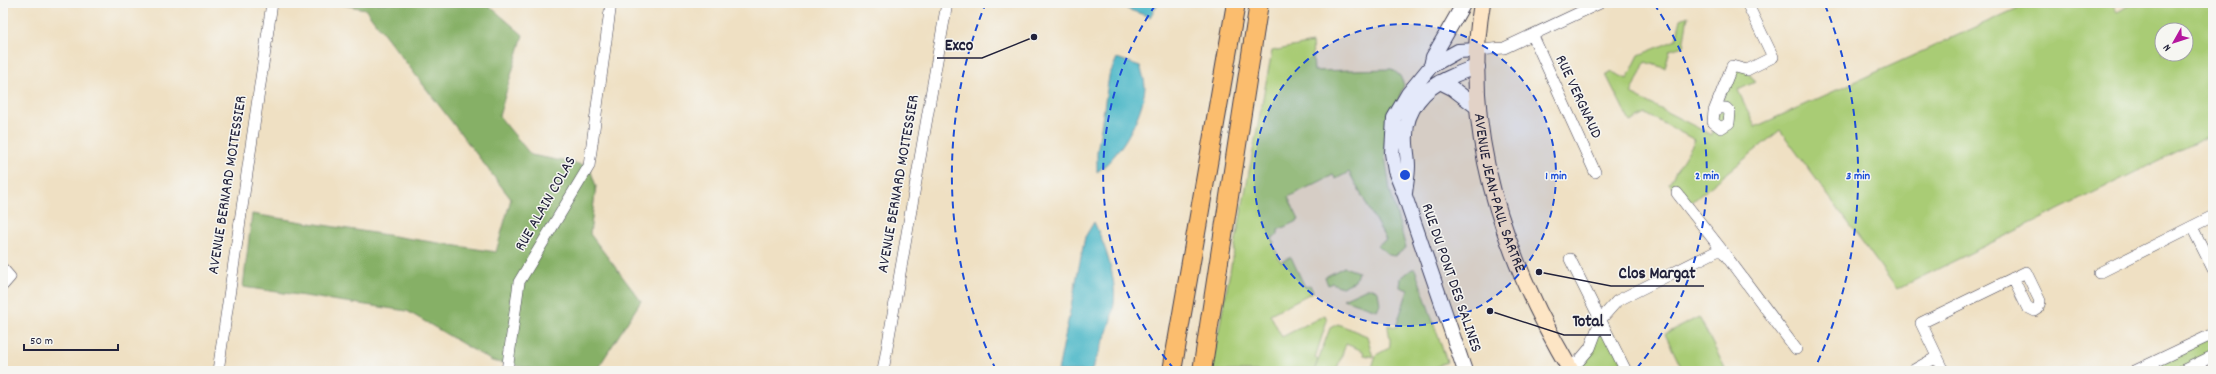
<svg xmlns="http://www.w3.org/2000/svg" width="2216" height="374" font-family="Dekko,sans-serif">
	<style>
		.green { fill: #a9cc75; stroke: #667758; fill-rule: evenodd }
		.forest { fill: #86b066; stroke: #546950 }
		.water { fill: #4bb7c7; stroke: #366c81 }
		.lines { fill: none; stroke-linecap: round; stroke-linejoin: round }
		.minor-casing { stroke: #413e4f; stroke-width: 12 }
		.tertiary-casing { stroke: #413e4f; stroke-width: 16 }
		.secondary-casing { stroke: #413e4f; stroke-width: 18 }
		.trunk-casing { stroke: #413e4f; stroke-width: 20 }
		.minor { stroke: #fff; stroke-width: 11 }
		.tertiary { stroke: #fff; stroke-width: 14 }
		.secondary { stroke: #fde5c5; stroke-width: 16 }
		.trunk { stroke: #fbbd6e; stroke-width: 18 }
		.ring { fill: none; stroke: #1d4ed8; stroke-width: 2; stroke-dasharray: 7 5 }
		.labels { text-anchor: middle; dominant-baseline: central; stroke-width: 3; stroke-linejoin: round; paint-order: stroke }
		.street-label { font-size: 16px; fill: #22223b; stroke: #f6f6f2 }
		.centre { fill: #1d4ed8; stroke: #f6f6f2; stroke-width: 2 }
		.ring-label { font-size: 12px; text-anchor: middle; font-weight: bold; fill: #1d4ed8; stroke: #f6f6f2; stroke-width: 3; stroke-linejoin: round; paint-order: stroke }
		.leader { fill: none; stroke: #22223b; stroke-width: 1.5 }
		.callout-dot { fill: #22223b; stroke: #f6f6f2; stroke-width: 1.5 }
		.callout-label { font-size: 17px; text-anchor: middle; font-weight: bold; fill: #22223b; stroke: #f6f6f2; stroke-width: 3; stroke-linejoin: round; paint-order: stroke }
	</style>
	<rect width="100%" height="100%" fill="#f6f6f2"/>
	<filter id="ink" filterUnits="userSpaceOnUse"><feTurbulence type="fractalNoise" baseFrequency=".025" numOctaves="2"/><feDisplacementMap in="SourceGraphic" scale="8" xChannelSelector="R" yChannelSelector="G"/><feConvolveMatrix kernelMatrix="1 2 1 2 8 2 1 2 1" color-interpolation-filters="sRGB"/></filter>
	<filter id="wash" filterUnits="userSpaceOnUse"><feTurbulence type="fractalNoise" baseFrequency=".012" numOctaves="4" result="noise"/><feDisplacementMap in="SourceGraphic" scale="16" xChannelSelector="R" yChannelSelector="G"/><feGaussianBlur stdDeviation="0.9" result="paint"/><feColorMatrix in="noise" values="0 0 0 0 0 0 0 0 0 0 0 0 0 0 0 0 0 1.4 0 .05"/><feComposite in="paint" operator="in"/></filter>
	<g filter="url(#wash)">
		<rect width="100%" height="100%" fill="#efe0c3"/>
		<!-- green -->
		<path class="green" d="M2029 3H2112L2117 12 2135 3H2213V134L1897 289 1780 130 1687 206 1669 183 1695 140 1646 114 1630 122 1606 75 1612 72 1627 79 1639 55 1676 40 1681 19 1688 16 1683 46 1670 50 1665 68 1645 62 1631 94 1712 135 1732 66 1747 70 1755 82 1738 90 1755 127ZM2162 30H2186V54H2162Z
			M1312 43 1314 71 1392 69 1400 76 1404 85 1391 117 1386 138 1385 155 1390 190 1406 248 1395 256 1389 255 1377 245 1386 240 1349 172 1336 179 1333 175 1288 197 1299 220 1278 230V235L1272 238 1274 243 1272 244 1281 262 1291 257 1305 287 1310 285 1313 292 1270 314 1282 337 1325 315 1327 320 1315 358 1318 360 1314 371H1211L1272 51Z
			M1344 267 1358 272 1355 281 1342 287 1332 283 1328 285 1325 277Z
			M1412 269H1415L1447 362 1427 371H1371L1376 355 1389 348C1392 339 1388 334 1388 325L1396 327 1408 290 1400 287 1401 278Z
			M1371 288 1378 292 1380 304 1377 310 1343 299 1365 289Z
			M1699 317 1725 368 1719 371H1683L1665 334Z
			M1601 319 1626 371H1569L1579 361Z
			M1338 324 1367 336 1373 357 1364 355 1363 351 1346 344 1336 371H1314L1330 328Z
			M2213 334V356L2182 371H2136Z"/>
		<!-- forest -->
		<path class="forest" d="M334 3H486L523 35 499 116 531 155 589 166 596 186 590 234 641 301 596 371H543L492 361 407 311 243 287 252 214 496 252 511 199 365 9Z"/>
		<!-- water -->
		<path class="water" d="M1123 3H1158L1150 17 1127 9Z
			M1117 58 1140 66C1142 72 1145 81 1145 87 1143 116 1120 156 1097 172V153L1109 76Z
			M1094 222C1105 245 1117 278 1114 304 1111 327 1100 350 1091 371H1058L1085 237Z"/>
	</g>
	<g filter="url(#ink)">
		<g class="lines">
			<!-- minor casing -->
			<g class="minor-casing">
				<path id="minor" d="M1533 36 1595 172
					M1478 50 1504 48 1600 3
					M1714 111 1720 108H1726L1730 112 1729 123 1721 128 1713 122 1714 111 1732 66 1747 70 1773 57 1747 3
					M1677 193 1721 249
					M2192 227 2213 269
					M1570 259 1626 371
					M3 269 10 277 3 285
					M2099 273 2213 216
					M1568 366 1579 361 1590 348 1601 319 1617 301 1721 249 1796 349
					M218 371 272 3
					M507 371 519 282 589 166 611 3
					M883 371 947 3
					M1912 371 1937 357
					M1944 371 1921 323 2026 272 2040 301 2038 309 2035 311 2027 307 2013 278
					M2135 371 2213 334
					M2182 371 2213 356"/>
			</g>
			<!-- tertiary casing -->
			<g class="tertiary-casing">
				<path id="tertiary" d="M1431 66 1433 57 1464 3
					M1440 82 1452 88 1478 108
					M1405 193C1406 184 1408 175 1408 166 1408 156 1405 145 1406 135 1406 110 1424 89 1446 79 1457 74 1467 69 1478 67
					M1465 371 1405 196 1395 171 1392 153 1394 118 1408 94 1431 66 1458 51 1478 50"/>
			</g>
			<!-- secondary casing -->
			<g class="secondary-casing">
				<g id="secondary">
					<path id="s1" d="M1482 3C1460 132 1506 261 1571 371"/>
				</g>
			</g>
			<!-- trunk casing -->
			<g class="trunk-casing">
				<path id="trunk" d="M1172 371 1236 3
					M1202 371 1259 3"/>
			</g>
			<!-- minor -->
			<use href="#minor" class="minor"/>
			<!-- tertiary -->
			<use href="#tertiary" class="tertiary"/>
			<!-- secondary -->
			<use href="#secondary" class="secondary"/>
			<!-- trunk -->
			<use href="#trunk" class="trunk"/>
		</g>
	</g>
	<!-- distance rings -->
	<circle cx="1405" cy="175" r="151" fill="#1d4ed8" fill-opacity=".12"/>
	<g class="ring">
		<circle cx="1405" cy="175" r="151"/>
		<path d="M1174 369A302 302 0 0 1 1156 4M1654 4A302 302 0 0 1 1636 369"/>
		<path d="M996 370A453 453 0 0 1 985 5M1825 5A453 453 0 0 1 1814 370"/>
	</g>
	<g class="labels">
		<!-- street labels -->
		<g class="street-label">
			<text transform="translate(1578 97) rotate(65)">RUE VERGNAUD</text>
			<text transform="translate(899 184) rotate(-80)">AVENUE BERNARD MOITESSIER</text>
			<text transform="translate(228 185) rotate(-81)">AVENUE BERNARD MOITESSIER</text>
			<text stroke="none"><textPath href="#s1" startOffset="193">AVENUE JEAN-PAUL SARTRE</textPath></text>
			<text transform="translate(546 204) rotate(-60)">RUE ALAIN COLAS</text>
			<text transform="translate(1451 278) rotate(71)">RUE DU PONT DES SALINES</text>
		</g>
	</g>
	<circle cx="1405" cy="175" r="6" class="centre"/>
	<g class="ring-label">
		<text x="1556" y="179">1 min</text>
		<text x="1707" y="179">2 min</text>
		<text x="1858" y="179">3 min</text>
	</g>
	<!-- callouts -->
	<path class="leader" d="M1034 37L982 58H937M1539 272L1611 286H1704M1490 311L1564 335H1611"/>
	<g class="callout-dot">
		<circle cx="1034" cy="37" r="4"/>
		<circle cx="1539" cy="272" r="4"/>
		<circle cx="1490" cy="311" r="4"/>
	</g>
	<g class="callout-label">
		<text x="959" y="50">Exco</text>
		<text x="1657" y="278">Clos Margat</text>
		<text x="1588" y="326">Total</text>
	</g>
	<!-- margin -->
	<rect width="2216" height="374" fill="none" stroke="#f6f6f2" stroke-width="16"/>
	<!-- north arrow -->
	<g transform="translate(2174 42) rotate(231)"><circle r="19" fill="#f6f6f2" stroke="#a1a1a9"/>
	<path d="M0-3L7 15L0 10L-7 15Z" fill="#b5179e"/>
	<text y="-6" font-size="11" font-weight="bold" text-anchor="middle" fill="#22223b">N</text>
	</g>
	<!-- scale -->
	<path d="M24 344v6h94v-6" fill="none" stroke="#22223b" stroke-width="2"/>
	<text x="30" y="344" font-size="12" fill="#22223b" stroke="#f6f6f2" stroke-width="3" paint-order="stroke">50 m</text>
</svg>
